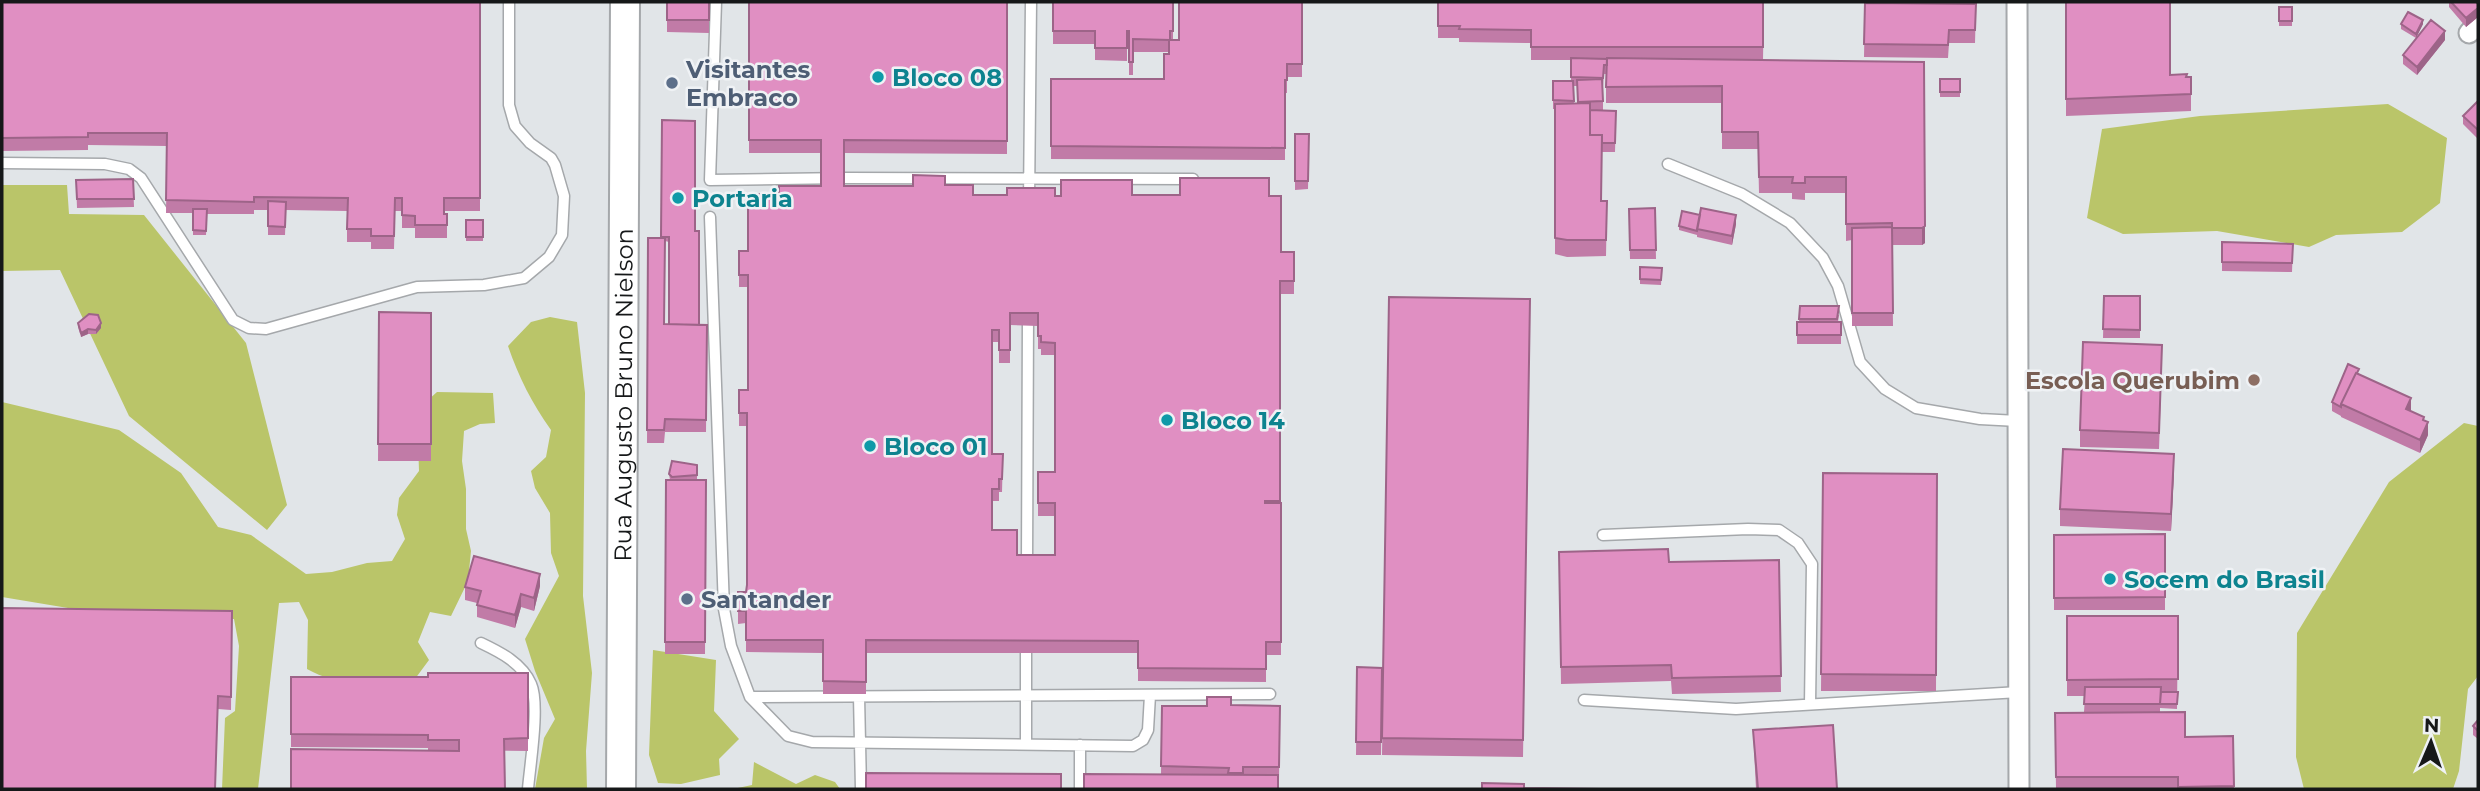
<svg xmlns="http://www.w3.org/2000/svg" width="2480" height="791" font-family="Montserrat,sans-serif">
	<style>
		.green { fill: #bac569 }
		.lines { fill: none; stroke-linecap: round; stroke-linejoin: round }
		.service-casing { stroke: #a5a8ab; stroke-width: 13 }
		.minor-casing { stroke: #a5a8ab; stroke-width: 23 }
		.secondary-casing { stroke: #a5a8ab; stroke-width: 32 }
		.service { stroke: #fff; stroke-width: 10 }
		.minor { stroke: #fff; stroke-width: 19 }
		.secondary { stroke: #fff; stroke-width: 28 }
		.wall { fill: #c17ba7; fill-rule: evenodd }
		.shaded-wall { fill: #9d6488 }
		.building { fill: #e08fc2; stroke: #9d6488; stroke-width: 2; fill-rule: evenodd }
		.culture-dot { fill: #0f9aa8; stroke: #eff2f5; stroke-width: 2.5 }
		.service-dot { fill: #5c6f8a; stroke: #eff2f5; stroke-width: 2.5 }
		.education-dot { fill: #8d6e63; stroke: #eff2f5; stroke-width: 2.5 }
		.labels { text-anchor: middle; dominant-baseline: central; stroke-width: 5; stroke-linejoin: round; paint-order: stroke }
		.service-label { font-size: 24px; font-weight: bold; fill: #4e5e75; stroke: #eff2f5; text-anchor: start }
		.culture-label { font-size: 24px; font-weight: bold; fill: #0d838f; stroke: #eff2f5; text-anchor: start }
		.education-label { font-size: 24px; font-weight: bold; fill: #785e54; stroke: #eff2f5; text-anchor: end }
		.street-label { font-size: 24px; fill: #161819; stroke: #eff2f5 }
	</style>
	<rect width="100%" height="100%" fill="#e1e5e8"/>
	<!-- green -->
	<path class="green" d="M2388 104 2447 138 2440 203 2402 232 2336 235 2309 247 2217 231 2123 234 2087 218 2102 129 2200 116Z
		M2 185H67L69 214 144 215 246 343 287 505 267 530 129 416 60 270 2 271Z
		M550 317 577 322 585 393 583 596 592 673 586 751 587 789H535L544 738 555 719 535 671 525 639 559 576 551 553 550 513 535 488 531 471 546 457 551 430C532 403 519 378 508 346L531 322Z
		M437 392 493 393 495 423 480 424 464 431 462 461 466 489V529L471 551 468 581 451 616 430 612 418 642 429 660 409 687C374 687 338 686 307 669L308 620 299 602 279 603 258 789H222L225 718 235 711 239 646 234 619 110 615 2 597V402L119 430 181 473 218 527 251 535 306 574 332 572 367 563 392 561 405 539 397 515 399 498 419 471 417 410Z
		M2464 423 2478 426V676L2468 689 2459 771 2453 789H2304L2296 757 2297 633 2389 482Z
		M653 650 716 660 714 711 739 739 719 759 720 775 681 784 658 783 649 755Z
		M754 762 796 784 815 775 835 782 840 789H733L752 785Z"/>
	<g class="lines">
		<!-- service casing -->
		<g class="service-casing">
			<path id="service" d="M716 2 710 180 846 178 1193 179
				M2 163 105 164 129 169 141 178 233 320 249 328 266 329 417 287 484 285 524 278 549 257 562 235 564 196 555 165 551 158 530 143 515 126 509 105V2
				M1668 164 1742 194 1790 223 1823 258 1838 286 1860 362 1885 389 1916 408 1980 419 2018 421
				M1029 201 1031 2
				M710 217 724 609 731 646 750 697 788 736 812 742 1133 746 1143 740 1148 730 1150 695
				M1603 535 1748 529 1779 530 1798 543 1812 564 1810 704
				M1027 565 1028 314
				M481 643C500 652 522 663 531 684 540 704 530 765 528 789
				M1026 643V744
				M859 696 861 789
				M750 697 1270 694
				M1584 700 1736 709 2019 692
				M1080 789V745"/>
		</g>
		<!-- minor casing -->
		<g class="minor-casing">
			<path id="minor" d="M2017 2 2019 789
				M2469 33 2478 23"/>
		</g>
		<!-- secondary casing -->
		<g class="secondary-casing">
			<g id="secondary">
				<path id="s1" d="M621 789 625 2"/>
			</g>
		</g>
		<!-- service -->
		<use href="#service" class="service"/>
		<!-- minor -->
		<use href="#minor" class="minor"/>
		<!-- secondary -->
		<use href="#secondary" class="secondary"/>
	</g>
	<!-- wall -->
	<path class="wall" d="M2 2H480V211H444V214H447V238H415V228H402V211H395L394 249H371V242H347V211L286 210 285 235H268V210H254V214H207L206 235H193V213H166L167 146 88 145V150L2 151Z
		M667 2H709V33L667 32Z
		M749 2H1007V154L844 153V186H913L945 185 973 195 1055 196H1269L1281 252 1294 265V294H1280V503H1281V655H1266V682L1138 681V653H866V694H823V653L746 652V623L738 624V611L746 592 747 585V426H739V390H748V287H739V275L748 251 779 194 821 186V153H749ZM1010 325 1038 326V349H1041V355H1055V472L1038 485V516H1055V555H1017L992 530V501H999V492H1002L1003 454H992V342H999V363H1010Z
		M1053 2H1173V40H1179L1302 2V77H1287V93H1285V160L1051 159V79H1164L1169 52H1133V75H1129V44H1127V61L1095 60V44H1053Z
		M1438 2H1764L1763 60 1924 62 1925 243 1922 245H1892L1893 326H1852V240L1846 241V193H1805V200L1792 199V193H1759L1758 149H1722V103H1606V74H1604L1603 86V110H1593L1616 111 1615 152H1602L1601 201H1607L1606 256 1567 257 1555 254V109H1553V81H1571V60H1531V43L1459 42V38H1438ZM1573 86H1577L1578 103 1574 104Z
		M2066 2 2170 75 2191 77V111L2066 116Z
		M2449 2H2476L2478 4V17L2466 27 2449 7Z
		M1865 3 1976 4 1975 43H1949L1948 58 1864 57Z
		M2279 7H2292V26H2279Z
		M2401 24H2423L2416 38 2401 29Z
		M2445 40 2417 75 2403 64V55Z
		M1940 79H1960V97H1940Z
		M2478 101V139L2463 124V116Z
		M662 120 695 231 699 325H707L706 432H665L664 443H647L648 238H661ZM665 241 669 242V324H664Z
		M1295 134H1309L1308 189 1295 190Z
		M133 179 134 207 77 208 76 180Z
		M1655 208 1656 259H1630L1629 209Z
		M466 220H483V241H466Z
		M1736 224 1732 245 1697 237V235L1679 230V226Z
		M2222 242 2293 244 2292 272 2222 271Z
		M1640 267 1662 268 1661 285 1640 284Z
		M2104 296H2140V338H2103Z
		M1389 297 1530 299 1523 757 1382 755Z
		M1800 306 1839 315 1838 322H1841V344H1797V322H1799Z
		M379 312 431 313V461H378Z
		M78 323 101 328 96 334H88L81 337 78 327Z
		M2162 361 2159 449 2080 447V430Z
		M2359 374 2411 411 2428 435 2420 453 2341 417V416L2332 411V402Z
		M697 465V479L689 480H706L705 654H665L666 480H670L669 474Z
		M2174 471 2171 531 2060 526V509Z
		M1823 473 1937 474 1936 691H1821Z
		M2165 534V610H2054V535Z
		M1559 552 1669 562 1779 560 1781 692 1672 694 1671 681 1561 684Z
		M540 586 534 611 521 607 515 628 477 617V603L465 600V587Z
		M232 611 231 710 218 709 2 789Z
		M2067 616H2178L2177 709 2160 708V712L2185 737 2233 736 2234 789H2056L2055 713 2084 712 2085 696H2067Z
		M1357 667 1382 668 1381 755H1356Z
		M528 673V751L428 750V748L291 747V677H428Z
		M1231 705 1280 706 1279 780 1161 774 1162 706Z
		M2478 720V739L2473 735V726Z
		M1753 730 1837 789H1756Z"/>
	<!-- shaded-wall -->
	<path class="shaded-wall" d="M2478 8V17L2466 27V18Z
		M2423 20V24L2416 38V34Z
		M2445 31V40L2417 75V67Z
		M1736 215V224L1732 245V236Z
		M1925 226V243L1922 245V228Z
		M101 323V328L96 334V330Z
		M88 329V334L81 337V333Z
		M2411 398V411L2406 409Z
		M2428 422V435L2420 453V440Z
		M2174 454V471L2171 531V514Z
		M540 574V586L534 611V598Z
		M521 594V607L515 628V615Z"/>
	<!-- building -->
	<path class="building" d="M2 2H480V198H444V214H447V225H415V216L402 215V198H395L394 236H371V229H347L348 198 254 197V202L166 200 167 133H88V137L2 138Z
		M667 2H709V20H667Z
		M749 2H1007V141L844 140V186H913V175L945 176V185H973V195H1007V188H1055V196H1061V180H1132V195H1180V178H1269V196H1281V252H1294V281H1280V501H1265V503H1281V642H1266V669L1138 668V641L866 640V682L823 681V640H746V611H738V592H746L747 585V413H739V390H748V275H739V251H748V194H779V186H821V140H749ZM1010 313H1038V336H1041V342L1055 343V472H1038V503H1055V555H1017V530H992V489H999V479H1002L1003 454H992V330H999V350H1010Z
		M1053 2H1173V31H1170V40L1133 39V62H1129V31H1127V48H1095V31H1053Z
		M1179 2H1302V64H1287V80H1285V148L1051 146V79H1164V54H1169V40H1179Z
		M1438 2H1763V47H1531V30L1459 29 1460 26H1438Z
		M2066 2H2170V75L2187 74 2186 77H2191V94L2066 99Z
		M2451 2H2476L2478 4V8L2466 18Z
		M1865 3 1976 4 1975 30H1949L1948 45 1864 44Z
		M2279 7H2292V21H2279Z
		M2408 12 2423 20 2416 34 2401 24Z
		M2431 20 2445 31 2417 67 2403 55Z
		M1571 58 1607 59V65H1604L1603 78 1571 77Z
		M1607 58 1924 62 1925 226 1922 228H1892V223L1846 224V177H1805V183H1792L1793 177H1759L1758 132H1722V86L1606 87Z
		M1602 79 1603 101 1578 102 1577 80Z
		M1940 79H1960V92H1940Z
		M1553 81H1573L1574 101 1553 100Z
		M2478 101V130L2463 116Z
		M1590 103V135H1602L1601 201H1607L1606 240H1567L1555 238V104Z
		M1590 110 1616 111 1615 143H1602V135H1590Z
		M662 120 695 121V231H699V325L669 324V237H661Z
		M1295 134H1309L1308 181H1295Z
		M133 179 134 199H77L76 180Z
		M268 201 286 202 285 227 268 226Z
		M1655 208 1656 250H1630L1629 209Z
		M1701 208 1736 215 1732 236 1697 229Z
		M193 209H207L206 231 193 230Z
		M1682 211 1700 215 1697 231 1679 226Z
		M466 220H483V237H466Z
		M1892 227 1893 313H1852V228Z
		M648 238H665L664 324 707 325 706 420 665 419 664 430H647Z
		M2222 242 2293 244 2292 263 2222 262Z
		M1640 267 1662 268 1661 280 1640 279Z
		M2104 296H2140V330L2103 329Z
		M1389 297 1530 299 1523 740 1382 738Z
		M1800 306H1839L1837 319H1799Z
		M379 312 431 313V444H378Z
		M89 314 98 315 101 323 96 330 88 329 81 333 78 323Z
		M1797 322H1841V335H1797Z
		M2083 342 2162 345 2159 433 2080 430Z
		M2348 364 2359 369 2357 373H2356L2341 404V407L2332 402Z
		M2356 373 2411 398 2406 409 2424 417 2423 420 2428 422 2420 440 2341 404Z
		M2063 449 2174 454 2171 514 2060 509Z
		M672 461 697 465V475L672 477 669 474Z
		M1823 473 1937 474 1936 675 1821 674Z
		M666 480H706L705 642H665Z
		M2165 534V597L2054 598V535Z
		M1668 549 1669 562 1779 560 1781 676 1672 678 1671 665 1561 667 1559 552Z
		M474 556 540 574 534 598 521 594 515 615 477 605 481 591 465 587Z
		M2 608 232 611 231 697 218 696 215 789H2Z
		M2067 616H2178V679L2067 680Z
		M1357 667 1382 668 1381 742H1356Z
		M428 673H528V738L504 739 505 789H291V749L459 751V740H428V735L291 734V677H428Z
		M2085 687H2161L2160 704H2084Z
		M2161 692H2178L2177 704H2160Z
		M1207 697H1231V705L1280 706 1279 767H1243V773H1228L1229 768 1161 766 1162 706H1207Z
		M2185 712V737L2233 736 2234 786 2178 787V777H2056L2055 713Z
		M2478 720V731L2473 726Z
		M1833 725 1837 789H1758L1753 730Z
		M866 773 1061 774V789H866Z
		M1084 774 1278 775V789H1084Z
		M1482 783 1524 784V788L1602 789H1482Z"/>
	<!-- markers -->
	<g class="culture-dot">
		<circle cx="878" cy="77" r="7"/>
		<circle cx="678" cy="198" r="7"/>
		<circle cx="1167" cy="420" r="7"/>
		<circle cx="870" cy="446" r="7"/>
		<circle cx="2110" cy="579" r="7"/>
	</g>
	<g class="service-dot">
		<circle cx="672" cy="83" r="7"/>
		<circle cx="687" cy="599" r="7"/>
	</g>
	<circle class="education-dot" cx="2254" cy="380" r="7"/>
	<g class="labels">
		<!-- service labels -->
		<g class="service-label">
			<text x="686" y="69">Visitantes<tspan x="686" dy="28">Embraco</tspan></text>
			<text x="701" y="599">Santander</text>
		</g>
		<!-- culture labels -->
		<g class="culture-label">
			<text x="892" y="77">Bloco 08</text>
			<text x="692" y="198">Portaria</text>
			<text x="1181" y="420">Bloco 14</text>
			<text x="884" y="446">Bloco 01</text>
			<text x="2124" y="579">Socem do Brasil</text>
		</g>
		<!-- education labels -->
		<g class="education-label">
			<text x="2240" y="380">Escola Querubim</text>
		</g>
		<!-- street labels -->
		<g class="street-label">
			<text stroke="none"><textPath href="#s1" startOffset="394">Rua Augusto Bruno Nielson</textPath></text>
		</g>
	</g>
	<!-- border -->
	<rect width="2480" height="791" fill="none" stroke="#161819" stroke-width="7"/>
	<!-- north arrow -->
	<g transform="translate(2431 742) rotate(2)" stroke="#eff2f5" stroke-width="5" paint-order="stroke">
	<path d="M0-5L12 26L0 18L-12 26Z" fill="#161819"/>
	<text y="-10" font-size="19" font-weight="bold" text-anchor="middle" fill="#161819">N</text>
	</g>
</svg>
